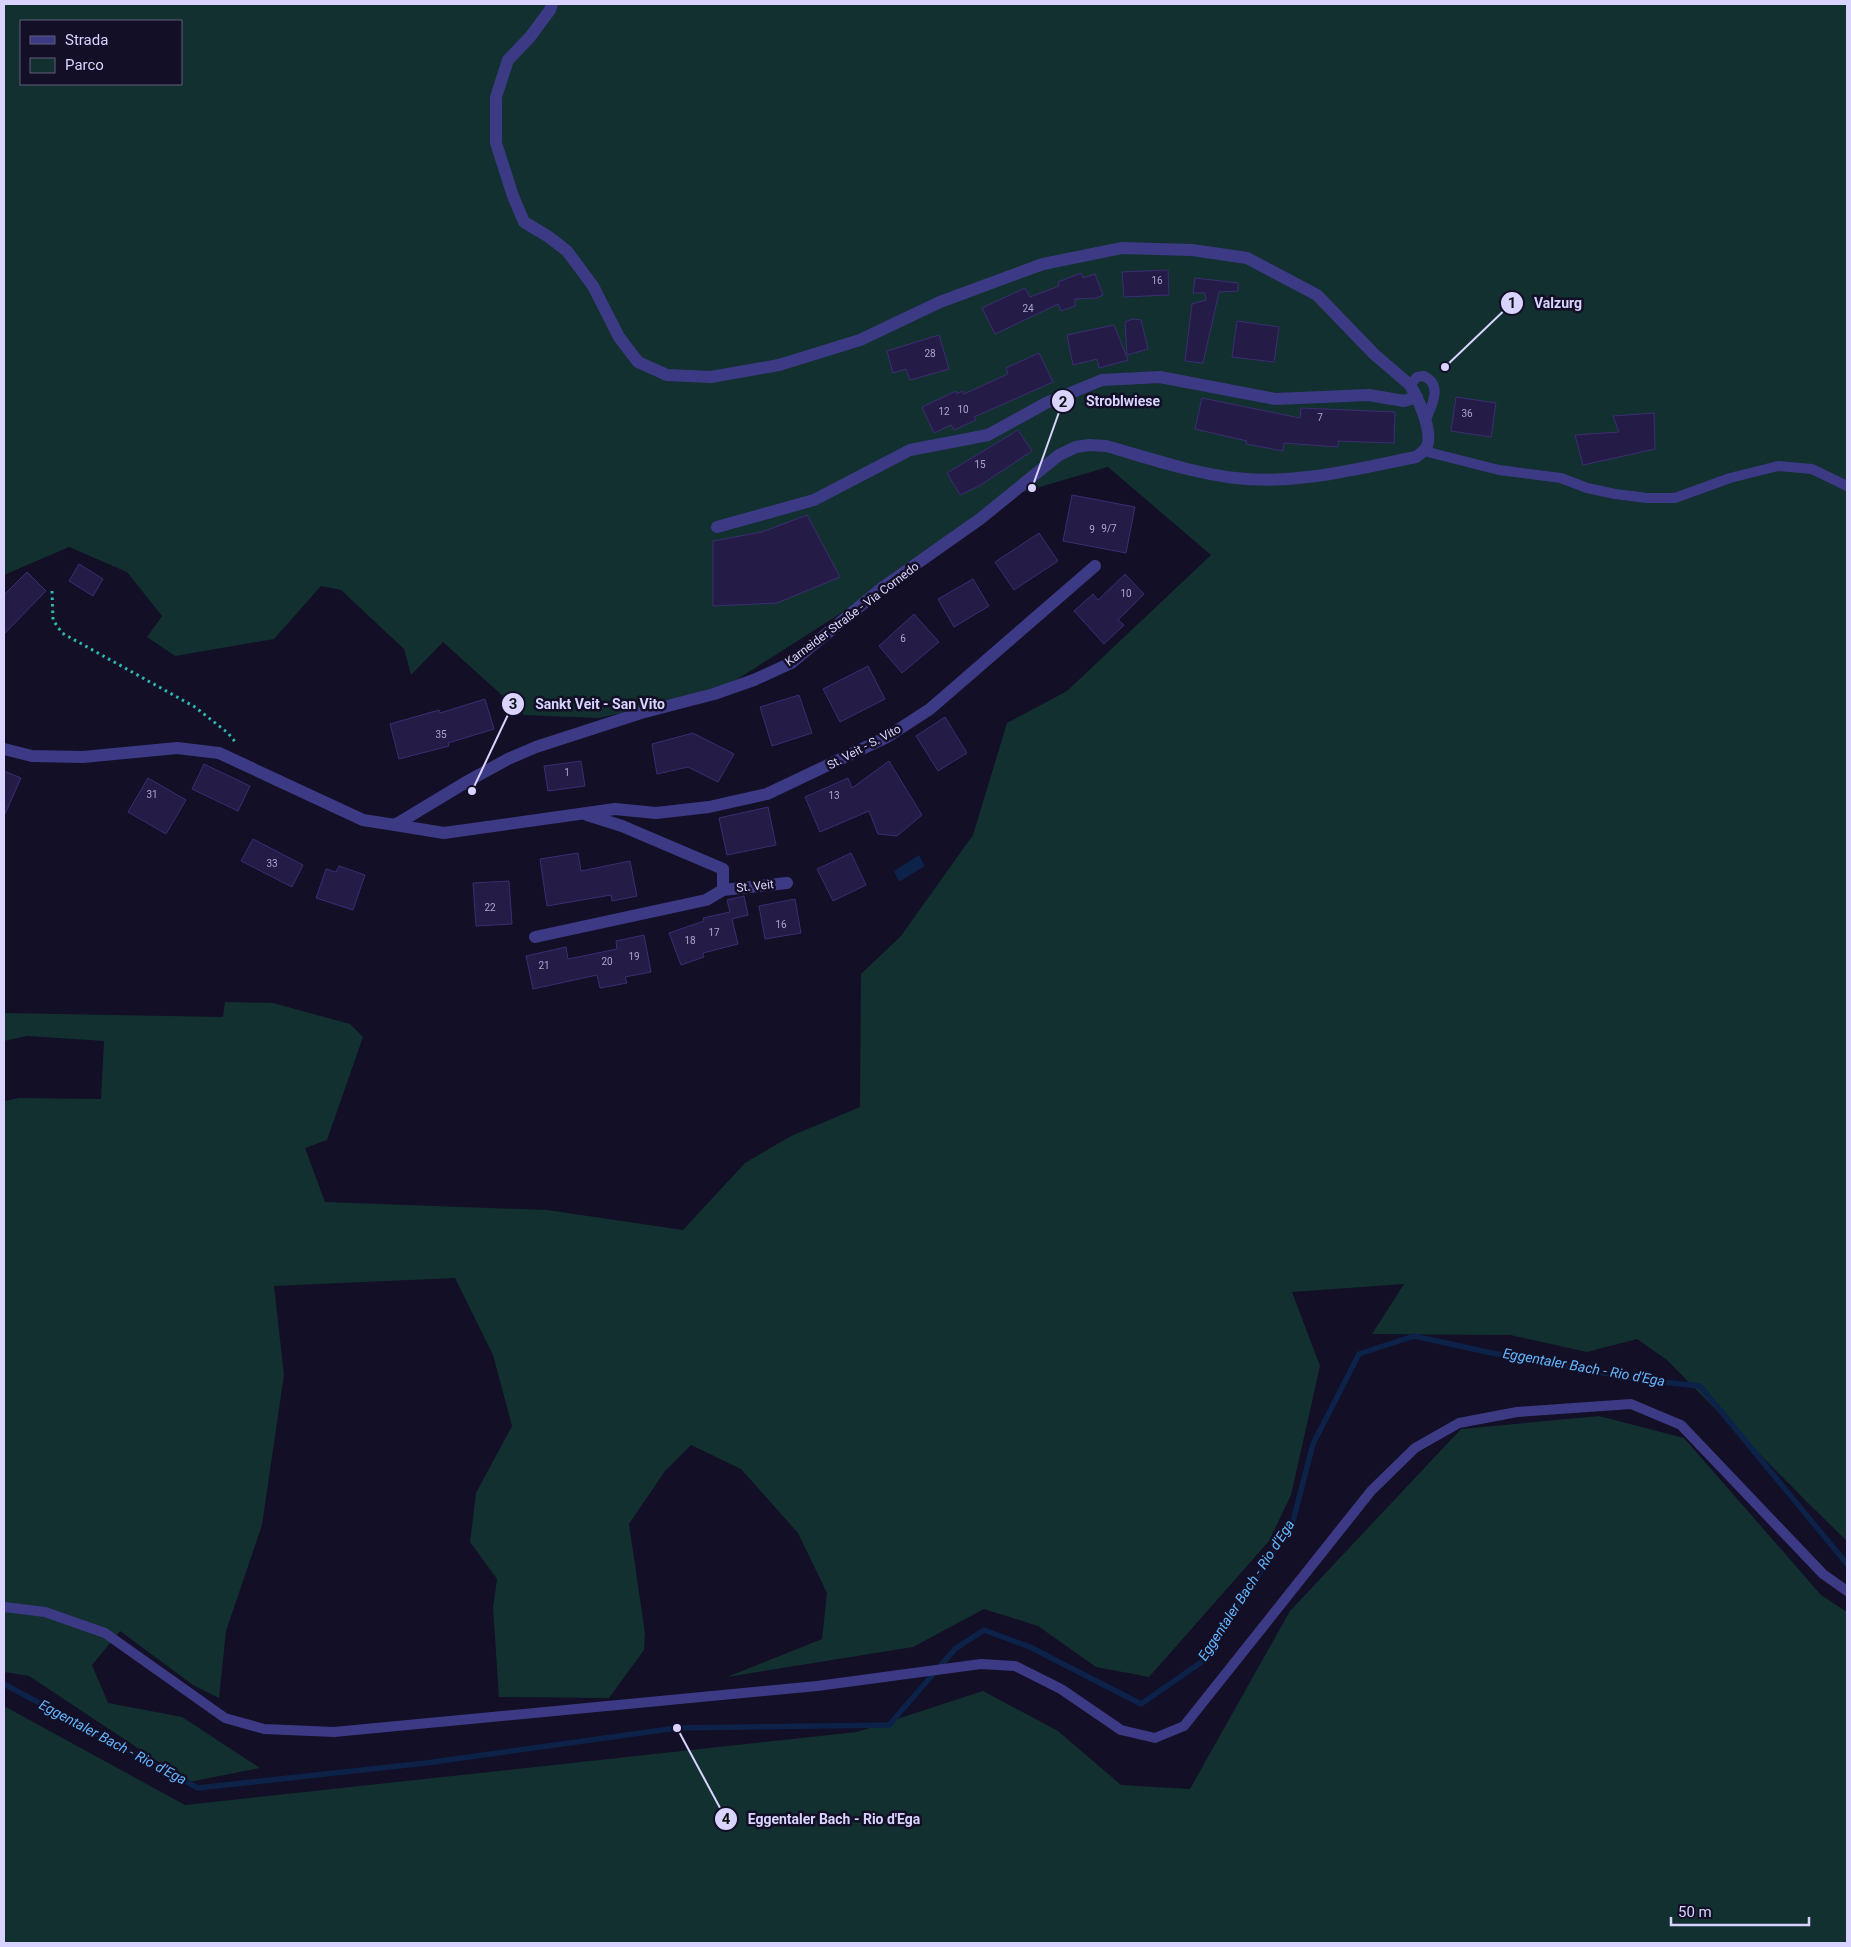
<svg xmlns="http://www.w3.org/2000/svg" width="1851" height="1947" font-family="Roboto,sans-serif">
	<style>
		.green { fill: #12302f; fill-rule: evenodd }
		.water { fill: #0c2248 }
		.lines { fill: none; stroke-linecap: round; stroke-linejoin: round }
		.stream { stroke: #0c2248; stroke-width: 5.5 }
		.building { fill: #241b47; stroke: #3b2d73 }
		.path { stroke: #2fb8b0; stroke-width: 3; stroke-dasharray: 2.5 4; stroke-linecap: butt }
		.service { stroke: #3d3a85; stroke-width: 10 }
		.minor { stroke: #3d3a85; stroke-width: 12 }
		.tertiary { stroke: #3d3a85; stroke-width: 12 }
		.labels { text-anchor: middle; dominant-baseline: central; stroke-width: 5; stroke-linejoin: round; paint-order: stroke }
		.number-label { font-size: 10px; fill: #aca6d1 }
		.street-label { font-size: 12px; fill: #d9d4ff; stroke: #130f26 }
		.water-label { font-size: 14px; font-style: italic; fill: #62b6ff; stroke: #130f26 }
		.leader { fill: none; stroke: #d9d4ff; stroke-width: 2 }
		.callout-dot { fill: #d9d4ff; stroke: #130f26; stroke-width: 2 }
		.mark-label { font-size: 15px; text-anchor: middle; font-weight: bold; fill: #111 }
		.callout-label { font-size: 14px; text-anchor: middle; font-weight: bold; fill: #d9d4ff; stroke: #130f26; stroke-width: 5; stroke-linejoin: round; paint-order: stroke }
	</style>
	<rect width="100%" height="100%" fill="#130f26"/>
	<!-- green -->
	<path class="green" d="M4 4H1847V1541L1806 1501 1667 1360 1637 1339 1587 1352 1510 1335 1372 1334 1404 1284 1292 1292 1320 1366 1291 1495 1269 1541 1149 1677 1096 1667 1038 1626 984 1609 913 1647 727 1677 822 1639 827 1593 798 1533 741 1469 691 1445 665 1471 629 1524 645 1633 644 1650 609 1698 499 1697 493 1608 497 1579 470 1542 476 1493 512 1426 493 1355 455 1278 274 1286 284 1375 262 1525 226 1631 219 1698 193 1685 120 1631 92 1665 108 1703 182 1717 260 1768 189 1782 29 1676 4 1672V1101L19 1098 101 1099 104 1041 27 1036 4 1041V1013L223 1017 225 1002 273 1003 350 1024 363 1037 327 1140 305 1148 325 1202 547 1210 683 1230 745 1163 791 1136 860 1107 861 974 901 936 973 835 1007 723 1067 691 1211 555 1108 467 1009 496 893 580 714 694 598 718 524 715 443 642 411 675 404 649 341 590 321 586 274 639 175 656 147 637 162 616 127 572 69 547 4 575ZM21 21H181V84H21Z
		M1599 1416 1684 1438 1821 1595 1847 1612V1943H4V1706L185 1805 857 1732 983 1691 1058 1731 1121 1785 1190 1789 1290 1611 1461 1429Z"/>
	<!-- water -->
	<path class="water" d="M919 855 925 866 899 882 894 871Z"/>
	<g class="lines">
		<!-- stream -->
		<path class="stream" d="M4 1684 198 1788 426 1763 677 1728 889 1725 955 1649 984 1630 1030 1647 1141 1704 1203 1661 1293 1521 1313 1444 1359 1354 1414 1336 1487 1352 1643 1380 1700 1386 1847 1564"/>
	</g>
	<!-- building -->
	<path class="building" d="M1168 270 1169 295 1124 297 1122 272Z
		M1081 273 1083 278 1095 274 1103 295 1096 298 1075 299V306L1061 311 1058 304 995 334 982 308 1025 288 1030 297 1059 286 1058 282Z
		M1195 278 1238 283V291L1219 292 1203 363 1185 361 1192 304 1206 300 1205 293H1193Z
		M1133 319 1141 320 1148 349 1127 355 1125 322Z
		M1237 321 1279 327 1274 362 1232 357Z
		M1114 325 1128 360 1099 368 1097 359 1073 365 1067 335Z
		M939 335 949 369 910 380 906 369 893 373 887 351Z
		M1039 353 1053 382 974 417 976 420 954 430 951 425 934 433 922 407 956 391 957 394 962 391 964 394 1008 374 1006 368Z
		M1456 397 1496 403 1491 437 1451 431Z
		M1202 398 1300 418 1301 408 1395 412 1394 443 1338 441V447L1284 443 1283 451 1246 444 1247 441 1195 429Z
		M1654 413 1655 449 1583 465 1575 435 1619 432 1613 416Z
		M1018 430 1032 451 979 486 960 495 947 473Z
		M1072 495 1135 507 1126 553 1063 541Z
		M807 515 840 577 777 603 713 606V541L762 532Z
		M1039 533 1058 561 1014 590 995 562Z
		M79 564 103 579 93 596 69 581Z
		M27 572 46 591 4 634V595Z
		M1125 574 1144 594 1118 620 1124 625 1104 644 1074 611 1093 594 1098 600Z
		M973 579 989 606 954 627 938 599Z
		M914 614 939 642 902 673 879 646Z
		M868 666 885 699 840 722 823 689Z
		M799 695 812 733 772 746 760 707Z
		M485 699 494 729 448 743 449 746 399 759 390 724 439 710 440 713Z
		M945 717 967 753 938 771 916 736Z
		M693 733 734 754 718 782 688 767 657 774 652 744Z
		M581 761 585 786 548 791 544 766Z
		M889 761 922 815 897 836 878 834 869 811 820 832 805 797 848 778 852 788Z
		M204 764 250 786 238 811 192 789Z
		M4 771 21 778 4 816Z
		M148 778 186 800 166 834 128 812Z
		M768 807 776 845 727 855 719 818Z
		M253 839 303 865 292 887 241 861Z
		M578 853 581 871 630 861 637 896 612 901 611 895 547 906 540 859Z
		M851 853 866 885 833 901 817 869Z
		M339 866 365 875 353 910 316 898 326 869 336 872Z
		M509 881 512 924 476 926 473 883Z
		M744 896 748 915 732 919 738 944 703 953 704 957 681 965 669 933 704 921 703 918 730 912 727 900Z
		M795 899 801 933 765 939 759 906Z
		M644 935 651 972 625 977 627 983 600 988 597 975 533 989 526 956 566 947 568 959 617 949 616 941Z"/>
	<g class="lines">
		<!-- path -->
		<path class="path" d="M52 591 53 620 62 633 195 707 228 733 236 743"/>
		<!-- service -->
		<path class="service" d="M1410 385 1417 377 1424 376C1444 386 1431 406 1425 422
			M1424 451 1499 470 1561 478 1587 488 1615 494 1647 498H1675L1730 478 1778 466 1812 469 1847 486
			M4 1607 45 1612 105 1633 225 1718 264 1729 334 1732 817 1686 981 1664 1015 1666 1061 1689 1121 1730 1155 1738 1184 1726 1371 1491 1415 1448 1459 1423 1517 1412 1631 1404 1681 1425 1823 1574 1847 1591"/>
		<!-- minor -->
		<path class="minor" d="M552 4 550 10 530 37 508 60 496 97V143L513 196 524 222 549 237 567 251 593 286 619 337 638 362 667 375 711 377 779 365 860 340 940 302 1043 264 1122 248 1192 250 1247 258 1317 295 1374 354 1410 385
			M717 527 814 500 910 450 988 435 1046 403 1102 380 1160 377 1275 399 1369 395 1404 401 1417 397
			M395 825 444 833 615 809 656 813 709 807 767 794 887 737 930 709 1095 566
			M723 890 787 883
			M535 937 706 900 723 890V869L622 826 587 815"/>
		<!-- tertiary -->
		<path class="tertiary" d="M4 749 32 756 83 757 177 748 219 753 363 820 395 825 468 781 508 759 536 747 641 713 714 694 754 680 791 663 882 588 980 519 1059 455 1076 447 1089 445 1106 446C1149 458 1192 473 1235 478 1297 485 1356 469 1416 457 1420 454 1425 451 1427 446 1433 431 1418 398 1410 385"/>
	</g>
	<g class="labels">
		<!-- number labels -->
		<g class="number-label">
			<text x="1157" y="280">16</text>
			<text x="1028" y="308">24</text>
			<text x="930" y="353">28</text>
			<text x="963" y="409">10</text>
			<text x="944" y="411">12</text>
			<text x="1467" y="413">36</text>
			<text x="1320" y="417">7</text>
			<text x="980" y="464">15</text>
			<text x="1109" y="528">9/7</text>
			<text x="1092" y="529">9</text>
			<text x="1126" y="593">10</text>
			<text x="903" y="638">6</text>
			<text x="441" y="734">35</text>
			<text x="567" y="772">1</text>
			<text x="152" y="794">31</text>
			<text x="834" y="795">13</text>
			<text x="272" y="863">33</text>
			<text x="490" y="907">22</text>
			<text x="781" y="924">16</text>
			<text x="714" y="932">17</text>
			<text x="690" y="940">18</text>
			<text x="634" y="956">19</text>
			<text x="607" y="961">20</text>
			<text x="544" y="965">21</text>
		</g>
		<!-- street labels -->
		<g class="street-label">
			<text transform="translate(852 614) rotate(-37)">Karneider Straße - Via Cornedo</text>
			<text transform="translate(864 747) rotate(-28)">St. Veit - S. Vito</text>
			<text transform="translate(755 886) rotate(-6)">St. Veit</text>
		</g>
		<!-- water labels -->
		<g class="water-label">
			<text transform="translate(1584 1367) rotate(10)">Eggentaler Bach - Rio d'Ega</text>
			<text transform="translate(1246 1590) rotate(-57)">Eggentaler Bach - Rio d'Ega</text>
			<text transform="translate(113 1742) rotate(28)">Eggentaler Bach - Rio d'Ega</text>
		</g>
	</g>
	<!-- callouts -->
	<path class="leader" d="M1445 367L1512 303M1032 488L1063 401M472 791L513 704M677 1728L726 1819"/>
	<g class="callout-dot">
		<circle cx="1445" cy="367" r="5"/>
		<circle cx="1032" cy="488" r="5"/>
		<circle cx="472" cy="791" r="5"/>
		<circle cx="677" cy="1728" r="5"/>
		<circle cx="1512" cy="303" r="12"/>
		<circle cx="1063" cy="401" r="12"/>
		<circle cx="513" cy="704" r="12"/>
		<circle cx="726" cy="1819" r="12"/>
	</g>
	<g class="mark-label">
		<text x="1512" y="308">1</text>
		<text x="1063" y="407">2</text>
		<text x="513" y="709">3</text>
		<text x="726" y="1824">4</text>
	</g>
	<g class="callout-label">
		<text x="1558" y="308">Valzurg</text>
		<text x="1123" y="406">Stroblwiese</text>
		<text x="600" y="709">Sankt Veit - San Vito</text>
		<text x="834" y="1824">Eggentaler Bach - Rio d'Ega</text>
	</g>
	<!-- border -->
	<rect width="1851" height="1947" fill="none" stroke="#d9d4ff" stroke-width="10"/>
	<!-- legend -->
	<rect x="20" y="20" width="162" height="65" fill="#130f26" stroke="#625e7d"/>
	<rect x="30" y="36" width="25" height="8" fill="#3d3a85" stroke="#625e7d"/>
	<text x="65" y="45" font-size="15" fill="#d9d4ff">Strada</text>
	<rect x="30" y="58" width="25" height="15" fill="#12302f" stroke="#625e7d"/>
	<text x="65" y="70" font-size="15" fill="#d9d4ff">Parco</text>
	<!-- scale -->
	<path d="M1671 1917v8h138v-8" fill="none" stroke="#d9d4ff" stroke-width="2.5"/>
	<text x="1678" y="1917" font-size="15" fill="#d9d4ff" stroke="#130f26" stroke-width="4" paint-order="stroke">50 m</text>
</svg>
